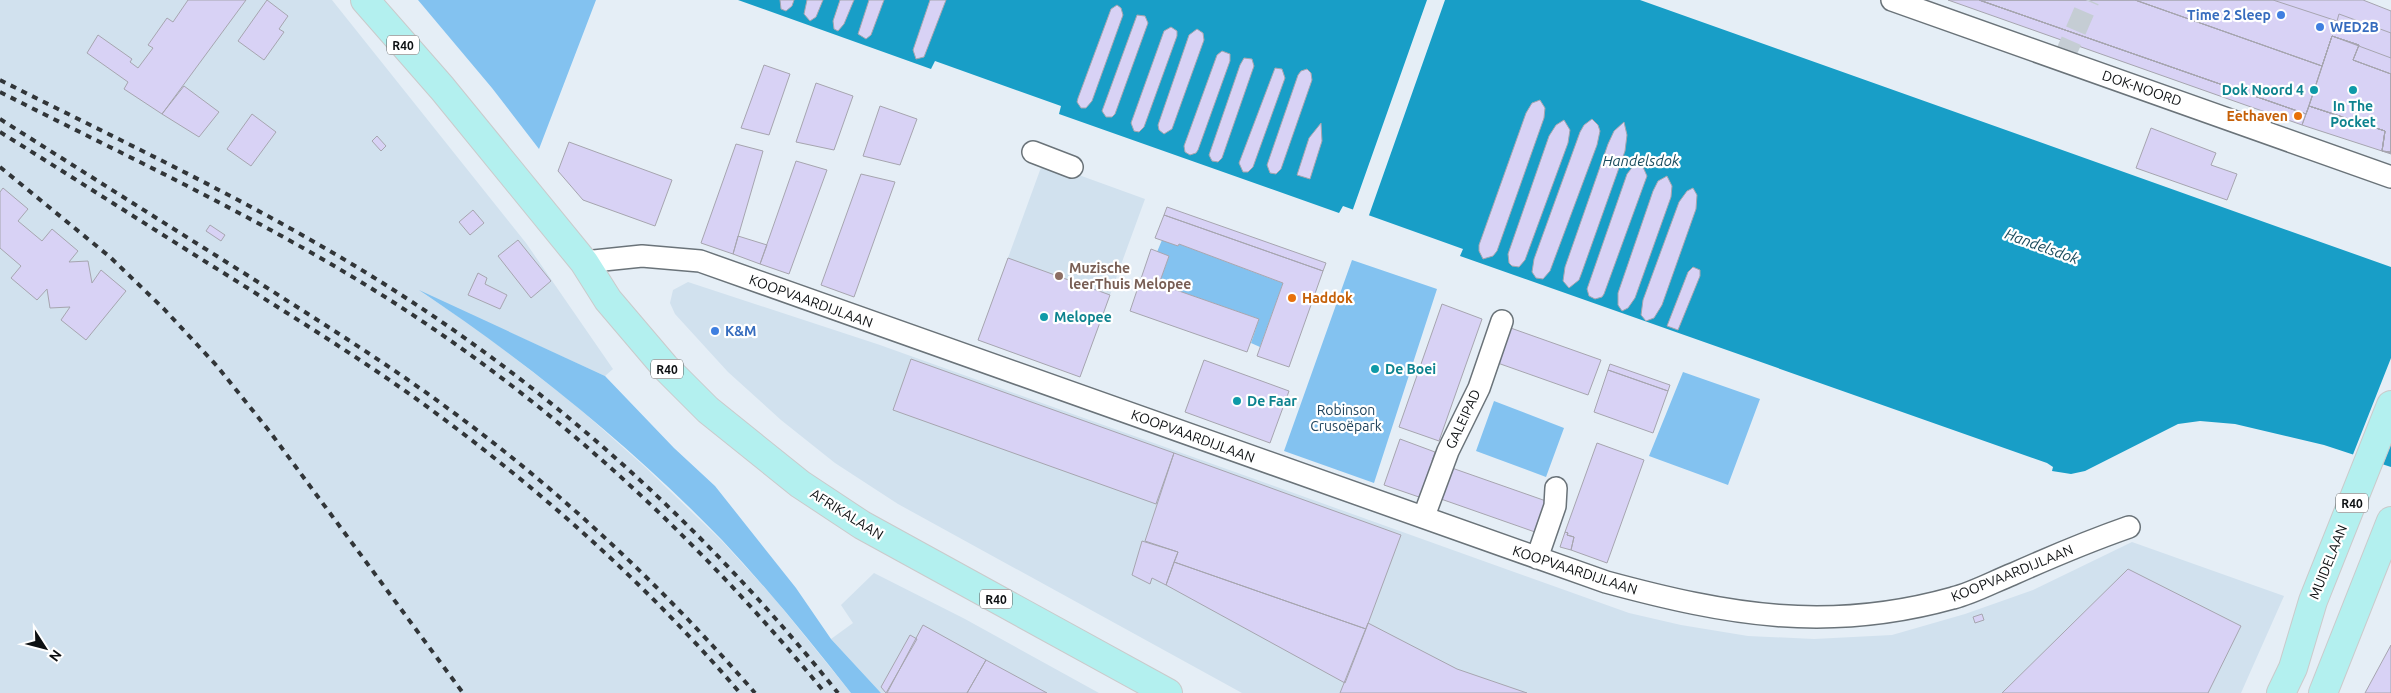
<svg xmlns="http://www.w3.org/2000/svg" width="2391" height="693" font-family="Ubuntu,sans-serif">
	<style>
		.built { fill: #d1e1ee }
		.green { fill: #83c2f0 }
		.water { fill: #189ec7 }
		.pier { fill: #e5eef6 }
		.building { fill: #d8d2f5; stroke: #a6a5af }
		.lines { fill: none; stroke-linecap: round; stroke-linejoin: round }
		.minor-tunnel { stroke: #c5cdd4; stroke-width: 21; stroke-dasharray: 21 11; stroke-linecap: butt }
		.minor-casing { stroke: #6a7379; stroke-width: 24 }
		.major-casing { stroke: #cacacb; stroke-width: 30 }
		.minor { stroke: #fff; stroke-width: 21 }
		.major { stroke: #b3f0ef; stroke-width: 28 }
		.rail { stroke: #313538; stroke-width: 4; stroke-dasharray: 6 6; stroke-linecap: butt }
		.shop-dot { fill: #3f7fe0; stroke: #fff; stroke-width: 2 }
		.culture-dot { fill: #0f9aa8; stroke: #fff; stroke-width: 2 }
		.food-dot { fill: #e8710a; stroke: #fff; stroke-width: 2 }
		.education-dot { fill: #8d6e63; stroke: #fff; stroke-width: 2 }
		.labels { text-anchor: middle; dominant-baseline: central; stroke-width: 4.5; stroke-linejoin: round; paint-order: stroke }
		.shield { fill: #fff; stroke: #565859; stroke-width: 1 }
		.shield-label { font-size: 12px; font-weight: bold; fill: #0d1012 }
		.shop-label { font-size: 14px; font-weight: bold; fill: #366cbe; stroke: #fff; text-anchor: start }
		.street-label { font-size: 14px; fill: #0d1012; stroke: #fff }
		.culture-label { font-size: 14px; font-weight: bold; fill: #0d838f; stroke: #fff; text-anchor: start }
		.food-label { font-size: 14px; font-weight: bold; fill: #c56008; stroke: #fff; text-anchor: end }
		.education-label { font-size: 14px; font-weight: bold; fill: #785e54; stroke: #fff; text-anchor: start }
		.park-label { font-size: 14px; fill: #21455e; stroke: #fff }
		.water-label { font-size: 15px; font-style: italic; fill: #1a4b5d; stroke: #fff }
	</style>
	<rect width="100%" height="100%" fill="#e5eef6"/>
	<!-- built -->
	<path class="built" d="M0 0H332L526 243 613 369 605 376 423 293 477 329 573 403 645 467 721 540 774 598 851 693H0Z
		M1043 162 1145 199 1080 377 978 340Z
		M688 282 880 345 1629 613 1681 625 1748 636 1814 639 1892 635 1965 614 2033 590 2132 542 2284 596 2241 693H1242L898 504 835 463 781 420 728 372 675 314 670 303 673 290Z
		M874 573 965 619 1099 693H881L831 639 853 623 841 605Z"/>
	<!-- green -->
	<path class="green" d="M418 0H596L539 149 492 88Z
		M1162 240 1178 246 1179 244 1283 283 1260 347 1251 343 1259 319 1159 284 1169 256 1157 252Z
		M1352 260 1437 289 1374 483 1284 451Z
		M419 290 605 376 674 448 715 486 796 588 831 639 881 693H851C810 641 768 589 722 540 631 446 528 363 419 290Z
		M1683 372 1760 399 1728 485 1649 456Z
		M1494 401 1564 428 1546 477 1476 451Z"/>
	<!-- water -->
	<path class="water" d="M738 0H1640L2391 267V467L2324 445 2235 424 2200 421 2178 424 2085 471 2071 474 2052 471 2053 467 2047 463 1460 256 1463 249 1343 206 1339 213 1059 114 1061 106 935 61 931 69Z"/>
	<!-- pier -->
	<path class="pier" d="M1427 0H1445L1368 218 1352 212Z
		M2391 358V444L2382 467 2352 457Z"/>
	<!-- building -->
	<path class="building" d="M188 0H246L162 114 124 89 128 82 87 53 98 35 132 59 130 62 138 68 153 48 148 45 167 18 173 22Z
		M267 0 288 16 279 29 284 32 264 60 238 41Z
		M780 0H794L792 6 786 11 781 9Z
		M807 0H823L816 17 810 21 804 14Z
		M840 0H854L844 24 838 31 834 29 833 21Z
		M869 0H884L871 35 866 39 858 34Z
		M930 0H946L924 57 916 59 913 50Z
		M1948 0H1979L2306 114 2302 125Z
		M1979 0H2135L2322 66 2332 36 2359 45 2353 60 2391 74V152L2382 151 2385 131 2309 106 2306 114Z
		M1979 0H2363L2391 11V154L2382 151 2385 131 2309 106 2306 114Z
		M1979 0H2135L2322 66 2306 114Z
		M2135 0H2273L2337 21 2339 14 2391 33V58L2332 36 2322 66Z
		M1117 5 1121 8 1123 15 1092 101 1086 108H1081L1077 102 1078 98 1111 9Z
		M1137 15 1145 16 1148 23 1115 114 1112 117H1106L1102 111Z
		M1171 27 1177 31V36L1144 127 1139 132 1134 131 1131 123 1164 31Z
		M1197 29 1203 33 1204 40 1172 129 1164 134 1159 130 1158 125 1189 35Z
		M2332 36 2359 45 2353 60 2391 74V153L2382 151 2385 131 2309 106Z
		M2332 36 2359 45 2353 60 2391 74V152L2382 151 2385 131 2309 106Z
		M1222 51 1230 54V61L1198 150 1196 153 1190 155 1185 152 1184 146 1217 55Z
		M1244 58 1252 59 1254 66 1222 158 1218 162 1212 161 1209 155 1240 65Z
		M764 65 790 74 769 135 741 128Z
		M1275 68 1282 69 1285 78 1253 167 1248 172H1243L1239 163Z
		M1307 69 1311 73 1312 80 1281 169 1276 174 1270 173 1267 165 1298 75 1301 71Z
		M816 83 853 96 834 150 796 142Z
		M184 86 219 112 199 137 162 114Z
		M1540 100 1545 108 1544 118 1497 251 1493 256 1483 259 1479 251V245L1526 113 1532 103Z
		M880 106 917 119 900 165 863 156Z
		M2309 106 2385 131 2382 151 2302 125Z
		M252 114 276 132 251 166 227 149Z
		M1592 119 1598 125 1600 131 1597 145 1550 271 1543 279 1536 278 1532 272 1534 259 1580 132 1584 125Z
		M1564 120 1570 130 1568 143 1525 260 1519 267 1512 266 1509 263 1508 254 1549 136 1556 125Z
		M1624 122 1627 135 1625 151 1582 272 1579 280 1569 288 1563 281 1565 267 1608 144 1614 131Z
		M1321 123 1322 141 1310 179 1297 175 1309 138Z
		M2151 128 2216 153 2211 165 2237 174 2227 200 2136 168Z
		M377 136 386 146 381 151 372 141Z
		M569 142 672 180 655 226 583 200 558 171Z
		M736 144 763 151 733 254 701 243Z
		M796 161 827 170 789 274 760 264Z
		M1634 165 1643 167 1647 176 1604 294 1602 297 1595 299 1589 296 1587 289 1627 174Z
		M861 174 895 182 854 297 821 285Z
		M1667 176 1672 186 1671 197 1635 298 1628 308 1622 311 1618 305V293L1653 191 1658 181Z
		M3 188 28 209 18 221 42 241 52 229 78 251 69 262 88 261 92 283 101 270 126 291 86 340 61 320 70 307 50 308 47 289 37 300 11 278 21 266 0 248V192Z
		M1693 188 1697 195 1696 209 1662 305 1654 318 1646 321 1641 315 1643 300 1679 202 1687 191Z
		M1167 207 1326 263 1323 271 1164 215Z
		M473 210 484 223 470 235 459 222Z
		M1164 215 1323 271 1289 367 1257 356 1283 283 1179 244 1178 246 1155 238Z
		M210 225 225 235 221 241 206 231Z
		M738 236 767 245 760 264 733 254Z
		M518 240 551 281 531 298 498 256Z
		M1151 249 1169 256 1159 284 1259 319 1247 352 1130 311Z
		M1008 258 1110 295 1080 377 978 340Z
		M1693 267 1700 270V276L1678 330 1667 326 1688 272Z
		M478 273 487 278 485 284 507 295 500 309 468 295Z
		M1442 304 1482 319 1439 441 1399 427Z
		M1505 326 1601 360 1588 395 1492 361Z
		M911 359 1174 453 1156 504 893 410Z
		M1204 360 1289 391 1270 443 1185 412Z
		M1610 364 1670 385 1668 391 1608 370Z
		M1608 370 1668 391 1653 433 1594 412Z
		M1400 439 1435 452 1432 461 1546 501 1535 532 1421 492 1419 497 1384 485Z
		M1597 443 1644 460 1607 563 1571 550 1574 537 1567 535 1568 533 1565 532Z
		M1174 453 1401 535 1366 629 1174 562 1178 552 1145 541Z
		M1565 532 1568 533 1567 535 1574 537 1571 550 1560 547Z
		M1142 541 1178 552 1166 585 1152 578 1150 584 1132 575Z
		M1174 562 1366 629 1345 683 1166 585Z
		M2128 569 2241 626 2208 693H2002Z
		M1982 614 1984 620 1975 623 1973 617Z
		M1368 623 1457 669 1527 693H1340Z
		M923 625 986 660 967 693H887Z
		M910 635 917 639 886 693 881 687Z
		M2391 645V693H2365Z
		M986 660 1047 693H967Z"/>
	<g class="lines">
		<!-- minor-tunnel -->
		<path class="minor-tunnel" d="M2063 60 2089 0"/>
		<!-- minor casing -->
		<g class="minor-casing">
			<path id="minor" d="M1892 0 2391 177
				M1033 152 1072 167
				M584 262 642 256 700 261 1606 582C1728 615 1828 633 1953 598 1973 593 1993 582 2013 574 2051 557 2089 541 2129 527
				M1424 516 1448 451 1479 388 1502 321
				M1537 558 1555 506 1556 488"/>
		</g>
		<!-- major casing -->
		<g class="major-casing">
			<path id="major" d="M365 0 442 88 584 262 608 300 665 367 708 410 800 484 862 525 1168 693
				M2281 693 2293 668 2313 601 2391 405
				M2323 693 2391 521"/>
		</g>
		<!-- minor -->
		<use href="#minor" class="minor"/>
		<!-- major -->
		<use href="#major" class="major"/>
		<!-- rail -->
		<path class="rail" d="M0 80C125 143 254 203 373 277 552 388 707 529 838 693
			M0 92C132 159 268 222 393 302 558 408 701 541 825 693
			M0 119C82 171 164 223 247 275 314 318 382 360 446 407 560 490 663 587 755 693
			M0 132C77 180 153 229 230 277 301 322 373 366 441 417 550 498 652 590 740 693
			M0 167 110 257 164 309 217 366 270 432 463 693"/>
	</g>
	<!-- markers -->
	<g class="shop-dot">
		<circle cx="2281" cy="15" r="5"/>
		<circle cx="2320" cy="27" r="5"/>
		<circle cx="715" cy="331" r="5"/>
	</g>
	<g class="culture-dot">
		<circle cx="2314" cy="90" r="5"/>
		<circle cx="2353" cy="90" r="5"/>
		<circle cx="1044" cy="317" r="5"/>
		<circle cx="1375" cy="369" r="5"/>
		<circle cx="1237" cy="401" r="5"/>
	</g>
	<g class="food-dot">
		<circle cx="2298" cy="116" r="5"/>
		<circle cx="1292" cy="298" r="5"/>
	</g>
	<circle class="education-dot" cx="1059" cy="276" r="5"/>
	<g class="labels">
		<!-- shield labels -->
		<g class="shield">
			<rect x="387" y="35.5" width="32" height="19" rx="4"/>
			<rect x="651" y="359.5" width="32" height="19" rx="4"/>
			<rect x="2336" y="493.5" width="32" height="19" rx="4"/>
			<rect x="980" y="589.5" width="32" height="19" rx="4"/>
		</g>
		<g class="shield-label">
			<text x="403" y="45">R40</text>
			<text x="667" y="369">R40</text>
			<text x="2352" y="503">R40</text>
			<text x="996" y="599">R40</text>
		</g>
		<!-- shop labels -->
		<g class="shop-label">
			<text x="2271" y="15" text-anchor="end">Time 2 Sleep</text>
			<text x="2330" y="27">WED2B</text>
			<text x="725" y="331">K&amp;M</text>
		</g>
		<!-- street labels -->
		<g class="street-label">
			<text transform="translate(2142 88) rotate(19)">DOK-NOORD</text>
			<text transform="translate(811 301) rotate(20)">KOOPVAARDIJLAAN</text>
			<text transform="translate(1463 419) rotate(-65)">GALEIPAD</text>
			<text transform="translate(1193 436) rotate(20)">KOOPVAARDIJLAAN</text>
			<text transform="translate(847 514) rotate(32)">AFRIKALAAN</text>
			<text transform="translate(2328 562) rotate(-68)">MUIDELAAN</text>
			<text transform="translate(1575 570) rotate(18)">KOOPVAARDIJLAAN</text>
			<text transform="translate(2012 573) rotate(-22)">KOOPVAARDIJLAAN</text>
		</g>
		<!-- culture labels -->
		<g class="culture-label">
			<text x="2304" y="90" text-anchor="end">Dok Noord 4</text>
			<text x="2353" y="106" text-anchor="middle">In The<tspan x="2353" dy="16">Pocket</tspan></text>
			<text x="1054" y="317">Melopee</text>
			<text x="1385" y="369">De Boei</text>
			<text x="1247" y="401">De Faar</text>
		</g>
		<!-- food labels -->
		<g class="food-label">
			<text x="2288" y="116">Eethaven</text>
			<text x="1302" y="298" text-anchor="start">Haddok</text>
		</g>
		<!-- education labels -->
		<g class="education-label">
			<text x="1069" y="268">Muzische<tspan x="1069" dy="16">leerThuis Melopee</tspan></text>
		</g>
		<!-- park labels -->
		<g class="park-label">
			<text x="1346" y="410">Robinson<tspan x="1346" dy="16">Crusoëpark</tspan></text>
		</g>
		<!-- water labels -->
		<g class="water-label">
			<text x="1641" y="160">Handelsdok</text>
			<text transform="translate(2042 246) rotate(20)">Handelsdok</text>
		</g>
	</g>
	<!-- north arrow -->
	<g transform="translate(45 648) rotate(126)" stroke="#ffffff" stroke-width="4" paint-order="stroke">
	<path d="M0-4L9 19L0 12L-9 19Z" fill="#0d1012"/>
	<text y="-8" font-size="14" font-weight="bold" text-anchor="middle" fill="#0d1012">N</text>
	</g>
</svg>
